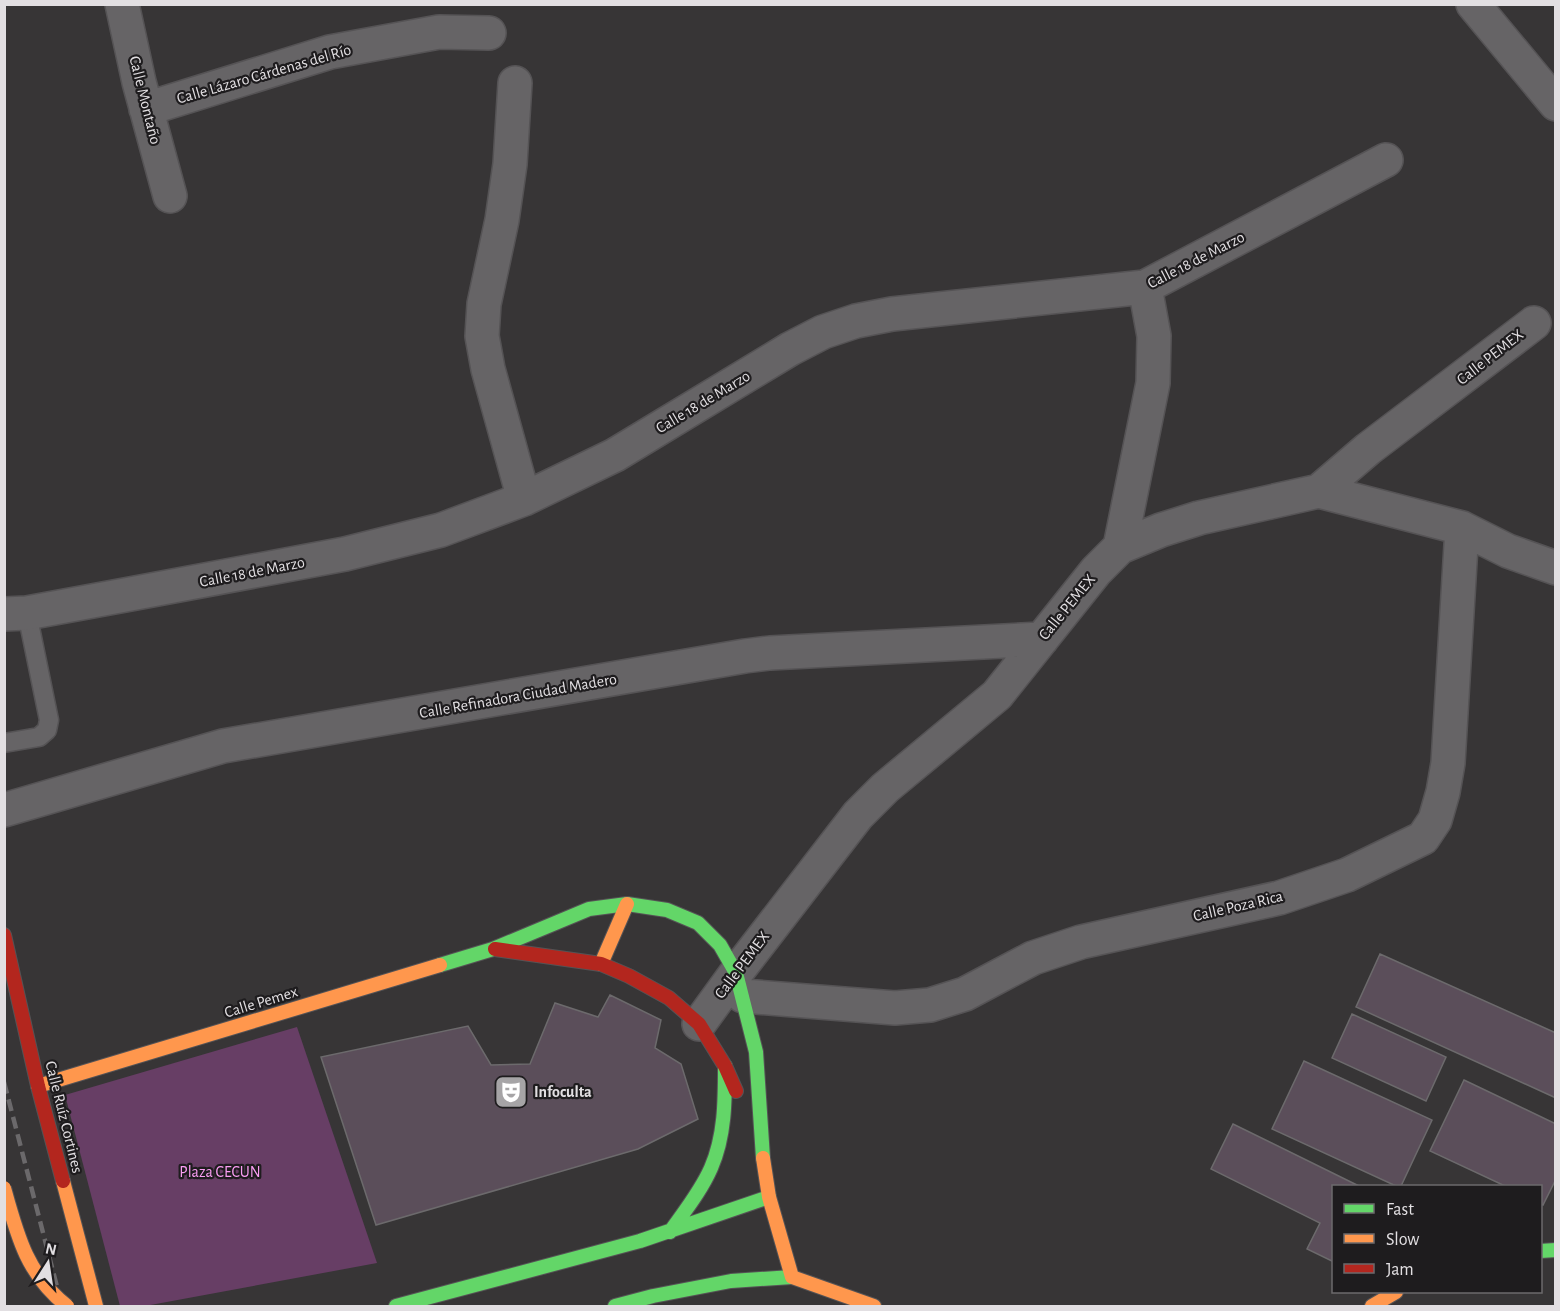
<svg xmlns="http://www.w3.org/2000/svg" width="1560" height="1311" font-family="'Alegreya Sans',sans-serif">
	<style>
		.green { fill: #673e65 }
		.building { fill: #5b4e5a; stroke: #6c6a6c; stroke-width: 1.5 }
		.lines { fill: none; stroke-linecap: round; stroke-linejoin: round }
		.lane-casing { stroke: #555355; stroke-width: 21 }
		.street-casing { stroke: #555355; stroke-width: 36 }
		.fast-casing { stroke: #555355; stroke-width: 16 }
		.slow-casing { stroke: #555355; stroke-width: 16 }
		.jam-casing { stroke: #555355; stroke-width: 16 }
		.lane { stroke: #666466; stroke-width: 18 }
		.street { stroke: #666466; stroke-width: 33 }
		.fast { stroke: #63d668; stroke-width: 14 }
		.slow { stroke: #ff974d; stroke-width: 14 }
		.jam { stroke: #b3261e; stroke-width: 14 }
		.rail { stroke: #6b696b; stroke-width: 4.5; stroke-dasharray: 12 6; stroke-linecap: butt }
		.slow-bridge-casing { stroke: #555355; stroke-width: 16; stroke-linecap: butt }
		.slow-bridge { stroke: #ff974d; stroke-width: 14 }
		.labels { text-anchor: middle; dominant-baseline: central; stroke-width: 4.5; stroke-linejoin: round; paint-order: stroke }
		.street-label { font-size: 16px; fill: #e2dfe2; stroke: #1e1c1e }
		.poi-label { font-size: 16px; font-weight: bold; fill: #e2dfe2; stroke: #1e1c1e; text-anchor: start }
		.park-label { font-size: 16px; fill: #fb9ef4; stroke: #1e1c1e }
	</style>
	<rect width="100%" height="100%" fill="#373536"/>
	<!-- green -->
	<path class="green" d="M297 1027 377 1263 145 1306H120L65 1095Z"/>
	<!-- building -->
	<path class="building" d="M1380 954 1556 1033V1098L1356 1007Z
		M610 995 661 1020 655 1048 681 1064 698 1119 638 1149 376 1225 321 1057 468 1026 491 1065 530 1064 555 1003 598 1017Z
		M1352 1014 1446 1057 1426 1101 1332 1058Z
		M1304 1061 1432 1120 1401 1186H1396L1272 1129Z
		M1464 1080 1556 1124V1179L1543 1205 1540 1204V1186H1505L1430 1151Z
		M1233 1124 1359 1186H1334V1262L1307 1249 1320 1223 1211 1169Z"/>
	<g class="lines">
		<!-- lane casing -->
		<g class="lane-casing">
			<path id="lane" d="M4 743 39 737 47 730 49 720 27 613"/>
		</g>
		<!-- street casing -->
		<g class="street-casing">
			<path id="street" d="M122 4 139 82 170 196
				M1473 4 1556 104
				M515 83 510 164 502 220 484 304 482 336 488 369 524 499
				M146 109 330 52 439 32 489 33
				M1319 491 1462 528 1508 551 1556 568
				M1120 547 1153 383 1154 336 1145 287
				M4 614 27 613 125 595 345 554 441 530 524 499 615 455 790 349 823 332 856 321 892 314 1145 287 1386 160
				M4 810 223 746 745 656 770 653 1042 639
				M743 996 895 1008 930 1005 965 994 1033 958 1081 942 1279 898 1347 875 1423 838 1435 820 1443 792 1448 763 1462 528
				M699 1024 736 973 858 815 885 788 997 695 1096 571 1120 547 1161 530 1199 518 1319 491 1368 449 1534 323"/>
		</g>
		<!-- fast casing -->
		<g class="fast-casing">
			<path id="fast" d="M440 965 493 949 589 909 627 904 667 910 698 923 720 945 736 973 756 1052 763 1158
				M670 1232C684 1212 701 1191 711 1168 725 1136 725 1101 725 1066
				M1540 1251 1556 1250
				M396 1306 640 1241 769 1197
				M615 1306 653 1296 731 1281 792 1277"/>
		</g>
		<!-- slow casing -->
		<g class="slow-casing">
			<path id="slow" d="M601 964 627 904
				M38 1086 440 965
				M763 1158 769 1197 792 1277 874 1306
				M63 1181 96 1306
				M1372 1306 1396 1292"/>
		</g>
		<!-- jam casing -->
		<g class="jam-casing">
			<path id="jam" d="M4 935 38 1086 63 1181
				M495 949 601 964 629 976 669 998 699 1024 725 1066 736 1091"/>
		</g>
		<!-- lane -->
		<use href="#lane" class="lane"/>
		<!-- street -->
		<use href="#street" class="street"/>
		<!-- fast -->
		<use href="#fast" class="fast"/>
		<!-- slow -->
		<use href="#slow" class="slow"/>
		<!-- jam -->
		<use href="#jam" class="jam"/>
		<!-- rail -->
		<path class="rail" d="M4 1082 62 1306"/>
		<!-- slow-bridge casing -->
		<g class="slow-bridge-casing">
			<path id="slow-bridge" d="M4 1188C17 1235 27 1275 67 1306"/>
		</g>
		<!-- slow-bridge -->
		<use href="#slow-bridge" class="slow-bridge"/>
	</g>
	<!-- icons -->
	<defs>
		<g id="theatre-square" transform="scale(1.725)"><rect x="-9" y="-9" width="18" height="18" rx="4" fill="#a6a4a6" stroke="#1e1c1e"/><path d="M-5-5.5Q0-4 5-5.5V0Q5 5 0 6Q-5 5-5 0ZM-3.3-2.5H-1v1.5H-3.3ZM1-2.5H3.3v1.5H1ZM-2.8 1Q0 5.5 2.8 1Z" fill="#fff"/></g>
	</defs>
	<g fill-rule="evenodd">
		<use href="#theatre-square" x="511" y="1092"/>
	</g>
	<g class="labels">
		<!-- street labels -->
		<g class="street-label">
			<text transform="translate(264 74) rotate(-16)">Calle Lázaro Cárdenas del Río</text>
			<text transform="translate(145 100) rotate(76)">Calle Montaño</text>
			<text transform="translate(1196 260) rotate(-27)">Calle 18 de Marzo</text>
			<text transform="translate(1490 357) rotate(-38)">Calle PEMEX</text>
			<text transform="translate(703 402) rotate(-31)">Calle 18 de Marzo</text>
			<text transform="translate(252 572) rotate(-11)">Calle 18 de Marzo</text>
			<text transform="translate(1067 607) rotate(-51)">Calle PEMEX</text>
			<text transform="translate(518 696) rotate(-10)">Calle Refinadora Ciudad Madero</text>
			<text transform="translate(1238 906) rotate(-13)">Calle Poza Rica</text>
			<text transform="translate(742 965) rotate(-53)">Calle PEMEX</text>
			<text transform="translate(261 1002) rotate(-17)">Calle Pemex</text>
			<text transform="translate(64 1117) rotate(76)">Calle Ruíz Cortines</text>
		</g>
		<!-- poi labels -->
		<g class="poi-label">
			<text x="534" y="1092">Infoculta</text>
		</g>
		<!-- park labels -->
		<g class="park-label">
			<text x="220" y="1172">Plaza CECUN</text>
		</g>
	</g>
	<!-- border -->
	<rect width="1560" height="1311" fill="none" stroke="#e2dfe2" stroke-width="12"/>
	<!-- legend -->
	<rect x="1332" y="1185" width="210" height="108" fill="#1e1c1e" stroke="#6c6a6c" stroke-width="1.5"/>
	<rect x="1344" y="1204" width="30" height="9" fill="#63d668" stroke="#6c6a6c" stroke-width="1.5"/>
	<text x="1386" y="1215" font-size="18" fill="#e2dfe2">Fast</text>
	<rect x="1344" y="1234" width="30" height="9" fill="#ff974d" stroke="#6c6a6c" stroke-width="1.5"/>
	<text x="1386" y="1245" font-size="18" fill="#e2dfe2">Slow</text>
	<rect x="1344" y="1264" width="30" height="9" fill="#b3261e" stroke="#6c6a6c" stroke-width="1.5"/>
	<text x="1386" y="1275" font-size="18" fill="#e2dfe2">Jam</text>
	<!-- north arrow -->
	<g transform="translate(48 1263) rotate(12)" stroke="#1e1c1e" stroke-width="4.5" paint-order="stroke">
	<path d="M0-4.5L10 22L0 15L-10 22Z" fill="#e2dfe2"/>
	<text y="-9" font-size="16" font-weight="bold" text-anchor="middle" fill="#e2dfe2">N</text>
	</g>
</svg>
